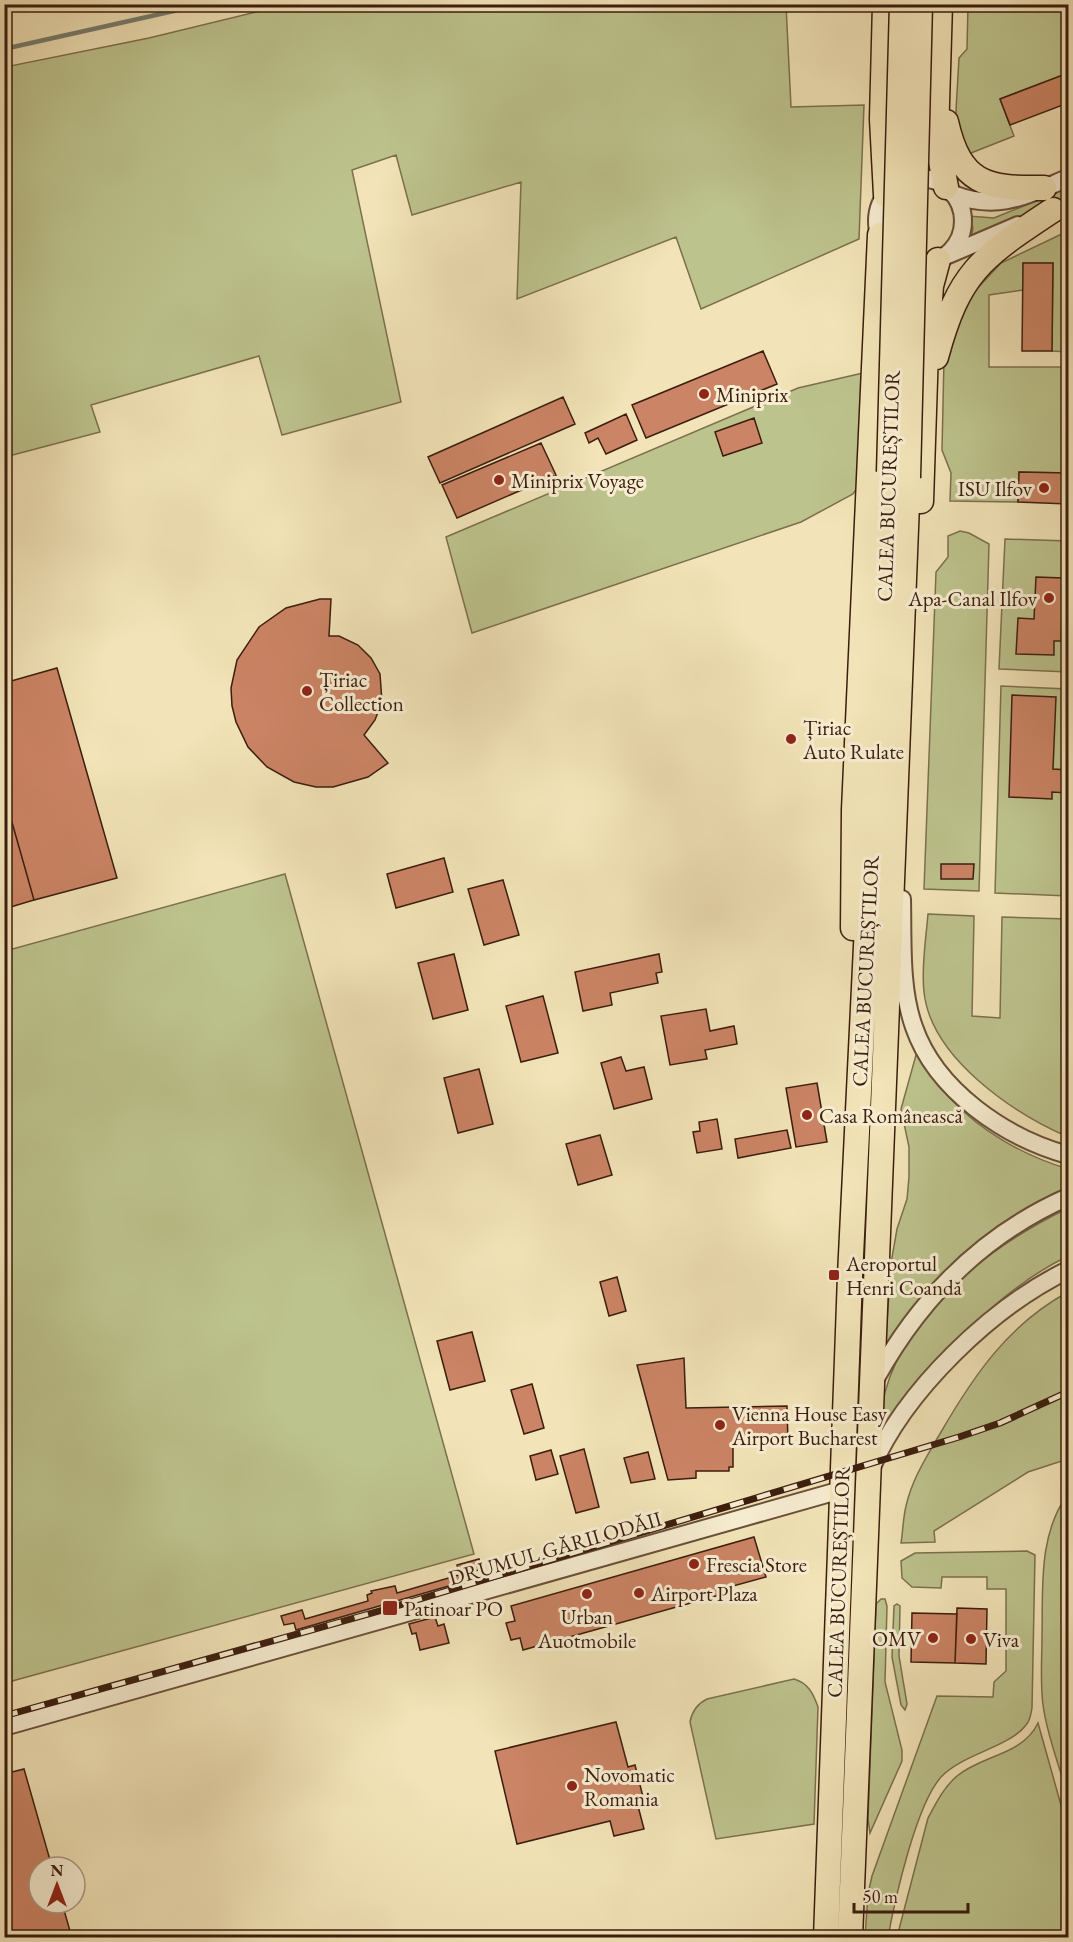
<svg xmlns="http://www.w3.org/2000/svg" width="1073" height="1942" font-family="'EB Garamond',serif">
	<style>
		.green { fill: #bdc38d; stroke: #7c704e; stroke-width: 1.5 }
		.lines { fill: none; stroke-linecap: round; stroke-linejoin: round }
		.stream { stroke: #757e6e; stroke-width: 4.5 }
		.building { fill: #cb8465; stroke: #3b1d0e; stroke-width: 1.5 }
		.minor-casing { stroke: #694f38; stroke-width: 20 }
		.highway-casing { stroke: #3b1d0e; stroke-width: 27 }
		.minor { stroke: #f7edd1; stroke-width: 16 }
		.highway { stroke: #f2e4b8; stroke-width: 24 }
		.rail-casing { stroke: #3b1d0e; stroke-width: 7 }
		.rail { stroke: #f7edd1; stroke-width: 4.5; stroke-dasharray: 14; stroke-linecap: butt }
		.highway-bridge-casing { stroke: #3b1d0e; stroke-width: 27; stroke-linecap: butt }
		.highway-bridge { stroke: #f2e4b8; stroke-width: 24 }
		.poi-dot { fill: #8f2418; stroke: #f7edd1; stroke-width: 2 }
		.labels { text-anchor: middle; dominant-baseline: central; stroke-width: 6; stroke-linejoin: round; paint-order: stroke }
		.poi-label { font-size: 21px; fill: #3b1d0e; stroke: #f7edd1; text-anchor: start }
		.street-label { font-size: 21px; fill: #3b1d0e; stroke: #f7edd1 }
	</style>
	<rect width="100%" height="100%" fill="#f2e4b8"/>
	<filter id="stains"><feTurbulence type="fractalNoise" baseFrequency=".00333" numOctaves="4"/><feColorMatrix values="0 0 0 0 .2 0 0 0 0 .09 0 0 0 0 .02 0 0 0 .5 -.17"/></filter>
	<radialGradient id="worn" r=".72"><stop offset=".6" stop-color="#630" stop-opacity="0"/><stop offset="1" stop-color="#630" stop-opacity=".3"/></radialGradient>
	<!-- green -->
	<path class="green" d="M786 5 791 107 864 105 859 239 701 309 676 237 517 299 521 182 412 215 396 155 352 170 401 402 282 435 259 356 91 405 100 432 5 457V67L149 38 285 5Z
		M968 5H1068V73L1000 99 1014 136 966 155 955 128 959 58 967 49Z
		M1068 188V196L971 239 973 228 969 216 994 218Z
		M1068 231V352L1052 351 1053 263H1023V290L989 295V367H1068V473L1019 472 1018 502 950 501 951 473 942 450 944 359 950 339 972 294 1001 263Z
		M863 373 862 481 853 494 801 522 472 633 446 537 798 388Z
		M960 531 969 533 989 544 979 891 924 889 936 572 948 557V536Z
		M1005 539 1068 541V672L999 669Z
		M1001 686 1068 689V896L995 893Z
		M285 874 474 1554 5 1683V951Z
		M928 914 974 916 972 1016 1000 1018 1002 917 1068 919V1137C1013 1113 931 1058 924 992 921 967 926 939 928 914Z
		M916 1055C927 1064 939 1086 950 1098 981 1132 1025 1156 1068 1169V1195L1021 1216 885 1354 891 1263 897 1229 907 1199 909 1177V1147L901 1109Z
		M1068 1208V1256C992 1293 935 1363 883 1428 884 1417 882 1403 885 1392 909 1306 993 1245 1068 1208Z
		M1068 1292V1459L1028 1472 934 1531 935 1542 901 1543C903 1531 903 1518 906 1506 912 1479 927 1456 941 1432 974 1375 1009 1324 1068 1292Z
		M1068 1494V1797C1060 1767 1047 1736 1043 1705 1040 1682 1042 1658 1042 1636 1043 1589 1038 1534 1068 1494Z
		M1027 1551 1035 1555 1032 1708C1031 1714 1030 1721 1026 1725 1010 1747 962 1754 941 1777 916 1805 895 1899 888 1937H865L868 1894 872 1876 937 1696 993 1697 994 1682 1006 1671V1589H987V1577H942L941 1588 912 1587 902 1578 901 1561 915 1553Z
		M881 1599H885L887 1606 885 1682 902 1750V1761L870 1833 868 1819 876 1604Z
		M897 1604 900 1606 899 1656 907 1704 905 1710 901 1705 892 1657 894 1606Z
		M794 1679C808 1683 813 1693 818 1707L814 1824 716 1839 690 1722C692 1711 697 1704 707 1699Z
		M1038 1723 1068 1830V1937H897L928 1818C936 1803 944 1787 957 1776 982 1755 1023 1755 1038 1723Z"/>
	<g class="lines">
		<!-- stream -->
		<path class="stream" d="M4 49 205 4"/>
	</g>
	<!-- building -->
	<path class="building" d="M1068 73V103L1010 125 1000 99Z
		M1023 263H1053L1052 351H1022Z
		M763 351 777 384 646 438 632 405Z
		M563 397 575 424 440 483 428 457Z
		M626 414 637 440 606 454 598 438 589 443 585 433Z
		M754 418 762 443 723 456 715 432Z
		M541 443 556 475 457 518 442 485Z
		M1019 472 1068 473V504L1018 502Z
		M1036 577 1063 578 1061 641H1054V655L1016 654 1018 618 1034 619Z
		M320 599H331L329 636H339L358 645 371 658 380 674 382 702 375 720 364 735 388 763 368 777 333 787H316L294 782 267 767 248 747 236 722 232 706 231 688 237 660 259 627 286 608Z
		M57 668 117 878 34 900 4 794V683Z
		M1012 695 1056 697 1053 769 1068 770V793L1052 792V799L1009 797Z
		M4 794 34 900 4 909Z
		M444 858 453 892 396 908 387 874Z
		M941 864H974L973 879H941Z
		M503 880 519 935 484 945 468 889Z
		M454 954 468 1010 433 1019 418 963Z
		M659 954 662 972 656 973 658 983 610 993 612 1005 583 1011 575 972Z
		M543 996 558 1053 521 1062 506 1006Z
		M706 1009 710 1031 734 1026 737 1044 705 1050 707 1059 670 1065 661 1016Z
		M621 1057 626 1071 644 1067 652 1099 614 1109 601 1063Z
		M479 1069 493 1124 458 1133 444 1078Z
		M817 1083 827 1142 796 1147 786 1088Z
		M717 1119 722 1149 697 1153 693 1132 700 1131 699 1122Z
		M787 1130 791 1148 738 1158 735 1139Z
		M600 1135 612 1175 578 1185 566 1144Z
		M617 1277 626 1311 609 1316 600 1282Z
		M472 1332 485 1381 450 1390 437 1341Z
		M684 1358 686 1408 787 1406 788 1442 733 1444V1467H729V1471H696V1478L668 1480 637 1365Z
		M532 1384 544 1428 524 1434 511 1390Z
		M584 1449 599 1507 576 1513 560 1456Z
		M551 1450 558 1474 536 1480 530 1456Z
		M648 1452 655 1479 631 1483 624 1458Z
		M754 1537 766 1577 722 1589 723 1594 523 1650 520 1638 511 1640 506 1623 515 1621 511 1606Z
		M479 1559 482 1569 471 1572 473 1579 296 1630 294 1623 284 1625 281 1616 302 1610 305 1619 368 1601 367 1595 372 1593 371 1591 395 1586 397 1593 459 1575 457 1565Z
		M957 1608 987 1609 986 1664 955 1663Z
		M912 1613 957 1614 955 1663 911 1662Z
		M435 1617 438 1626 444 1624 449 1643 420 1650 416 1633 412 1634 409 1624Z
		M616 1722 628 1767 635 1765 645 1805 638 1806 644 1829 614 1836 610 1821 517 1844 495 1751Z
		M24 1769 52 1867H39V1903H62L72 1938H4V1774Z"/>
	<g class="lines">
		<!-- minor casing -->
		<g class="minor-casing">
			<path id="minor" d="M877 221a43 43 0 1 1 86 0a43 43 0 1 1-86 0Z
				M953 194C998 212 1027 195 1068 178
				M948 255 1018 225
				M902 899C903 941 900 988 914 1027 936 1091 1006 1138 1068 1155
				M875 1380C920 1298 982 1235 1068 1197
				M871 1469C905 1390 992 1307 1068 1270
				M4 1727 841 1490"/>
		</g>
		<!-- highway casing -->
		<g class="highway-casing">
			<path id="highway" d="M885 4 882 119 886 195
				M940 4 936 136 946 187
				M946 122C960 184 986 189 1044 188
				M936 357C959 271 982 257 1053 210
				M921 501 926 350 931 286 938 260
				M853 928 854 810 880 235
				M826 1938 850 1276 889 472
				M850 1938 908 478"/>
		</g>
		<!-- minor -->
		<use href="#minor" class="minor"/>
		<!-- highway -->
		<use href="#highway" class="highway"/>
		<!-- rail casing -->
		<g class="rail-casing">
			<path id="rail" d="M4 1716 390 1608 959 1437 1000 1423 1068 1392"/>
		</g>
		<!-- rail -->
		<use href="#rail" class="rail"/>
		<!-- highway-bridge casing -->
		<g class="highway-bridge-casing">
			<path id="highway-bridge" d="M889 472 902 4
				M908 478 920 4"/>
		</g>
		<!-- highway-bridge -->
		<use href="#highway-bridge" class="highway-bridge"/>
	</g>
	<!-- markers -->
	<g class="poi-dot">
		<circle cx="704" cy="394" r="6"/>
		<circle cx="499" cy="480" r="6"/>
		<circle cx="1044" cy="488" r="6"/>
		<circle cx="1049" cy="598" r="6"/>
		<circle cx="307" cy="691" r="6"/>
		<circle cx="791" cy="739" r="6"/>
		<circle cx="807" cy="1115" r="6"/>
		<rect x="828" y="1269" width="12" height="12" rx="3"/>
		<circle cx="720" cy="1425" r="6"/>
		<circle cx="694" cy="1564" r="6"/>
		<circle cx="639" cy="1593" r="6"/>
		<circle cx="587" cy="1594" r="6"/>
		<rect x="382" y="1600" width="16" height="16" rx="3"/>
		<circle cx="933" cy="1638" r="6"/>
		<circle cx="971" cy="1639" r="6"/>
		<circle cx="572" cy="1786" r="6"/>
	</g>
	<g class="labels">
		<!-- poi labels -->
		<g class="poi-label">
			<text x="716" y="394">Miniprix</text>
			<text x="511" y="480">Miniprix Voyage</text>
			<text x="1032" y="488" text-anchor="end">ISU Ilfov</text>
			<text x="1037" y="598" text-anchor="end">Apa-Canal Ilfov</text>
			<text x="319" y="679">Țiriac<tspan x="319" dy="24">Collection</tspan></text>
			<text x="803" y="727">Țiriac<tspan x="803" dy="24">Auto Rulate</tspan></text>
			<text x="819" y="1115">Casa Românească</text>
			<text x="846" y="1263">Aeroportul<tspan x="846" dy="24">Henri Coandă</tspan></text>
			<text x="732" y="1413">Vienna House Easy<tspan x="732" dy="24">Airport Bucharest</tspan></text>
			<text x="706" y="1564">Frescia Store</text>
			<text x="651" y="1593">Airport Plaza</text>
			<text x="404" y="1608">Patinoar PO</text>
			<text x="587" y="1616" text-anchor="middle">Urban<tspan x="587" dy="24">Auotmobile</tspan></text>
			<text x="921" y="1638" text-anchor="end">OMV</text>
			<text x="983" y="1639">Viva</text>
			<text x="584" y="1774">Novomatic<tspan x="584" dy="24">Romania</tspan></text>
		</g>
		<!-- street labels -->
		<g class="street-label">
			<text transform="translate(888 486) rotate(-88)">CALEA BUCUREȘTILOR</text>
			<text transform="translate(865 971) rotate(-87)">CALEA BUCUREȘTILOR</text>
			<text transform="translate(555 1548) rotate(-16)">DRUMUL GĂRII ODĂII</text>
			<text transform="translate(838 1582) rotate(-88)">CALEA BUCUREȘTILOR</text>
		</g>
	</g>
	<!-- margin -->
	<rect width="1073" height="1942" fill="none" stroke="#f2e4b8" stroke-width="24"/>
	<rect x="6" y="6" width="1061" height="1930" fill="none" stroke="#3b1d0e" stroke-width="3"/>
	<rect x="12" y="12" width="1049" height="1918" fill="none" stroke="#3b1d0e" stroke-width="1.5"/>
	<!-- north arrow -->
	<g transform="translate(57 1885)"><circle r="28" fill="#f7edd1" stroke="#ac9a83" stroke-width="1.5"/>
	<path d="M0-4.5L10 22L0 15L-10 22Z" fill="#8f2418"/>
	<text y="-9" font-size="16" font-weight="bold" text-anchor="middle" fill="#3b1d0e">N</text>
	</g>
	<!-- scale -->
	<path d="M854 1903v9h114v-9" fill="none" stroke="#3b1d0e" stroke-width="3"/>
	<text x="863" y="1903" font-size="18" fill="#3b1d0e" stroke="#f7edd1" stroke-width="4.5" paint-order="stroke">50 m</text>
	<rect width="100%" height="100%" filter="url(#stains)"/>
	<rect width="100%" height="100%" fill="url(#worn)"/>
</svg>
